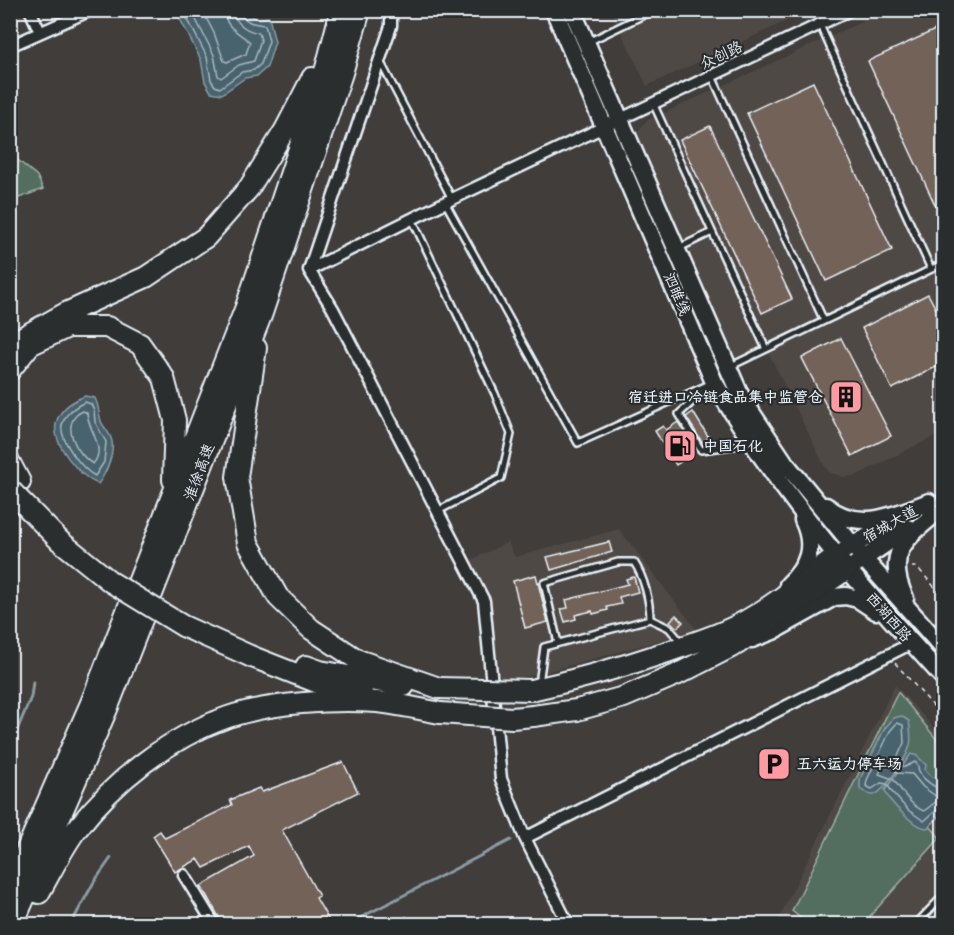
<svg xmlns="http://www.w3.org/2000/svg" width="954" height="935" font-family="'Shantell Sans','LXGW WenKai TC',sans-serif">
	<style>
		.built { fill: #4f4844 }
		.green { fill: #526e5e; stroke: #9db0ab; stroke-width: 1.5 }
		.water { fill: #49636e; stroke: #899ca5; stroke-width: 1.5 }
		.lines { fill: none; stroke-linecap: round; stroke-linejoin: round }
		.shore { stroke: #a8b8c1; stroke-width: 1.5 }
		.stream { stroke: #899ca5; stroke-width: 3 }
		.building { fill: #726258; stroke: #e8f1f8; stroke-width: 1.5 }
		.lane-casing { stroke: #e8f1f8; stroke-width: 10 }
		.street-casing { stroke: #e8f1f8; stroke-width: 15 }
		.primary-casing { stroke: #e8f1f8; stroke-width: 21 }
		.highway-casing { stroke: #e8f1f8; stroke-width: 24 }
		.path { stroke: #e8f1f8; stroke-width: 1.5; stroke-dasharray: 4.5 4.5; stroke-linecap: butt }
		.lane { stroke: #2a2d2e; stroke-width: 5 }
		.street { stroke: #2a2d2e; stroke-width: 10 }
		.primary { stroke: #2a2d2e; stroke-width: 16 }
		.highway { stroke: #2a2d2e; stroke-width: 20 }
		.highway-bridge-casing { stroke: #e8f1f8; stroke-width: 24; stroke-linecap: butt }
		.highway-bridge { stroke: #2a2d2e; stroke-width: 20 }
		.labels { text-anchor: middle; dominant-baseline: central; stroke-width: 4.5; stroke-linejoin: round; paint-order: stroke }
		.street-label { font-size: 15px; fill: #e8f1f8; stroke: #2a2d2e }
		.poi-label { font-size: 15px; font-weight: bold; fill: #e8f1f8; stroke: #2a2d2e; text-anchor: start }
	</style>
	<rect width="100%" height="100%" fill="#403d3b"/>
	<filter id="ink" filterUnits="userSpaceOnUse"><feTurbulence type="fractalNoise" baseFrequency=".0167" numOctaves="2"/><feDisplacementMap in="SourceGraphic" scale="12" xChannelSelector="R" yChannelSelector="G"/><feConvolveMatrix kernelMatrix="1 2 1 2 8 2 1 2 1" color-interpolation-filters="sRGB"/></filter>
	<g filter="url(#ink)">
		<!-- built -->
		<path class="built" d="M611 11H808L647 86Z
			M885 11H943V432L855 476 843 477 829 472 824 465 769 354 747 364 727 359 635 142 638 131 646 121Z
			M619 529 697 630 535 675 508 679 500 677 490 602 471 560 508 542 515 557Z
			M895 685 943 738V924H776Z"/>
		<!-- green -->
		<path class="green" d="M10 150 13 156 37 176 43 189 11 201Z
			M898 692 943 747V813L930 826 940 838 863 924H808L792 911Z"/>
		<!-- water -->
		<path class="water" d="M176 11H243L257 19 269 17 275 42 267 67 257 76 245 78 222 94 211 92 205 82 201 60Z
			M85 396 95 398C100 408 98 412 101 421 103 427 109 432 111 438 116 451 106 474 98 484 80 477 52 444 56 424 59 409 72 401 85 396Z
			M901 716 909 721C910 728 912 739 910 745 908 756 883 794 873 795 868 795 864 792 860 789V779L885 728 894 718Z
			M911 754 917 756 926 765 925 770 932 777 937 778 943 787V811L928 828C915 828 888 802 885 790Z"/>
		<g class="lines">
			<!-- shore -->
			<path class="shore" d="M183 10 207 57 211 80 215 86 220 88 242 72 254 70 261 64 269 41 265 25C256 24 242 23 241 10
				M191 10 214 55 218 76 221 78 239 65 254 61 261 40 259 33C247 31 235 24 233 10
				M202 10 214 33 224 61 227 62 246 54 250 42C239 32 225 29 224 10
				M85 402 91 404 94 410 95 422 106 442 104 462 95 476C83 470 59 440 62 425 65 413 75 407 85 402Z
				M83 411 87 413C88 430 107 448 93 464 77 455 58 422 83 411Z
				M886 760 897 773 912 774 923 787 937 797V801L924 811C909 805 903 791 893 779L879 774Z
				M944 790C936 789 922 779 919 771 916 762 922 770 915 762L905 767 898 764 897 758 904 743 903 725 897 723 890 731 867 780 866 786 872 789 881 783 887 784 892 792 908 810 924 821 938 809 944 808"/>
			<!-- stream -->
			<path class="stream" d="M10 747 31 697 33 682
				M406 917 411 924
				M71 924 94 882 111 858
				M348 924 511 840"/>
		</g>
		<!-- building -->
		<path class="building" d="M937 29 944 44V224L868 61Z
			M813 82 892 250 826 281 747 113Z
			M710 126 792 299 762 313 680 140Z
			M928 294 944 324V363L892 389 862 328Z
			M841 338 891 436 852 456 802 358Z
			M693 412 709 438 702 442 686 417Z
			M678 422 694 448 682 455 685 459 676 465 655 431 663 426 666 430Z
			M609 542 612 552 551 570 547 557Z
			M536 575 548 622 525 628 513 581Z
			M634 577 638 592 619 597 621 604 607 607 608 610 593 614 592 611 575 615 576 619 565 622 561 609 568 608 566 600 628 584 626 579Z
			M676 615 683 622 677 628 670 621Z
			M343 762 358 792 282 830 319 896 316 898 331 924H223L201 886 254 856 249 846 204 868 198 859 175 872 153 836 160 831 165 838 232 805 230 800 259 788 262 792Z"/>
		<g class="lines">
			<!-- lane casing -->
			<g class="lane-casing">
				<path id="lane" d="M820 25 931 269
					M588 42 654 10
					M380 61 452 199
					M712 76 824 321
					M653 103 766 349
					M445 202 578 443 712 383
					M412 219 495 394 511 434 501 478 438 511
					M679 248 712 232
					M729 367 944 263
					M711 385 679 414 701 450 748 444
					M558 643 544 583 618 562H634C644 577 650 601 650 619
					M539 684 544 647 650 619 669 628 681 642
					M916 924 944 895"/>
			</g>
			<!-- street casing -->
			<g class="street-casing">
				<path id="street" d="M30 10 40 32
					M10 46 91 10
					M309 270 391 26V10
					M525 838 501 779 484 601 333 309 309 270 452 199 850 10
					M184 875 214 924
					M568 924 525 838 912 643"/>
			</g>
			<!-- primary casing -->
			<g class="primary-casing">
				<path id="primary" d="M554 10 714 382C777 490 859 586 944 678
					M572 10 741 397 785 463 864 559 944 649
					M826 506C859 533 895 515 929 502
					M845 550 898 519
					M856 564 909 528
					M788 585C808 566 816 547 803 520
					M905 598C885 556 903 540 935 514
					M752 639 773 631 834 597 846 596 858 599 876 611"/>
			</g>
			<!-- highway casing -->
			<g class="highway-casing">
				<path id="highway" d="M256 348 237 477 248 543 278 597 311 629 358 660 439 688
					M10 350 21 338 66 313 146 277 206 237 249 188 285 130 312 78
					M10 370 30 345 68 327H107L140 344 164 378 175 420 173 480
					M10 463 20 482
					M250 656 329 687 362 693
					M306 666 320 671 404 686
					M531 690C577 680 622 667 667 652 690 644 714 637 736 626 772 608 804 580 837 555
					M533 716 577 710 624 697 676 675 737 644 847 569
					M10 888 91 703 246 307 326 68 341 10
					M39 893C51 872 62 849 76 830 115 780 168 738 228 717 270 703 332 699 377 702 398 704 419 709 440 713
					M13 924 107 709 262 313 342 73 360 10"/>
			</g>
			<!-- path -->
			<path class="path" d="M912 567H917L944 598
				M895 663 944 718"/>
			<!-- lane -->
			<use href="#lane" class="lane"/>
			<!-- street -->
			<use href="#street" class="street"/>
			<!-- primary -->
			<use href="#primary" class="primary"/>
			<!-- highway -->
			<use href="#highway" class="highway"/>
			<!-- highway-bridge casing -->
			<g class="highway-bridge-casing">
				<path id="highway-bridge" d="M10 490 60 541 111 582 183 626 250 656
					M439 688 531 690
					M440 713 512 718 533 716"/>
			</g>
			<!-- highway-bridge -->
			<use href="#highway-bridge" class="highway-bridge"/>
		</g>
	</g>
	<!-- icons -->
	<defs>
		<g id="building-square" transform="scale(1.725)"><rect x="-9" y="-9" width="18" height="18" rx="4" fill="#ff9aa2" stroke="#2a2d2e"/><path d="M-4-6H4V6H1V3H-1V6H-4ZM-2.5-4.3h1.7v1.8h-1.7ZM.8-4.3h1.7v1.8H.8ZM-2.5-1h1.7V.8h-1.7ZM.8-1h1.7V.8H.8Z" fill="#111"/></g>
		<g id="fuel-square" transform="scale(1.725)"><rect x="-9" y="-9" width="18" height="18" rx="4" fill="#ff9aa2" stroke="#2a2d2e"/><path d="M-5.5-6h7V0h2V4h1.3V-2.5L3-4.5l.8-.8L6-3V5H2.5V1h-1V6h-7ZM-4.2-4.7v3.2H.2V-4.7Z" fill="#111"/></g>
		<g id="parking-square" transform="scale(1.725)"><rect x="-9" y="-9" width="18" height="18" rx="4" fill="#ff9aa2" stroke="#2a2d2e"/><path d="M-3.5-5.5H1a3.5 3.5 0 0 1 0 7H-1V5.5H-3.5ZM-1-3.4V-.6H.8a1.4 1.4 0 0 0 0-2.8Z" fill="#111"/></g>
	</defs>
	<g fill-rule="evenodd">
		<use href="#building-square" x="846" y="397"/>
		<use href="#fuel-square" x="680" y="446"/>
		<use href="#parking-square" x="774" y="764"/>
	</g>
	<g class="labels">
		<!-- street labels -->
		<g class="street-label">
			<text transform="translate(721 55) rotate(-25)">众创路</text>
			<text transform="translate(677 294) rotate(67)">泗睢线</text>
			<text transform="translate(199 472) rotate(-69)">淮徐高速</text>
			<text transform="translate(890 524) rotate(-29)">宿城大道</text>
			<text transform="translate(889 617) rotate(49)">西湖西路</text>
		</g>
		<!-- poi labels -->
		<g class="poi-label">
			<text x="823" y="397" text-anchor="end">宿迁进口冷链食品集中监管仓</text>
			<text x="703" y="446">中国石化</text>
			<text x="797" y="764">五六运力停车场</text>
		</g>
	</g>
	<!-- margin -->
	<rect width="954" height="935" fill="none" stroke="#2a2d2e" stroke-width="36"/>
	<rect x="18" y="18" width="918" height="899" fill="none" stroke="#e8f1f8" stroke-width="2" filter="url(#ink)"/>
</svg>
